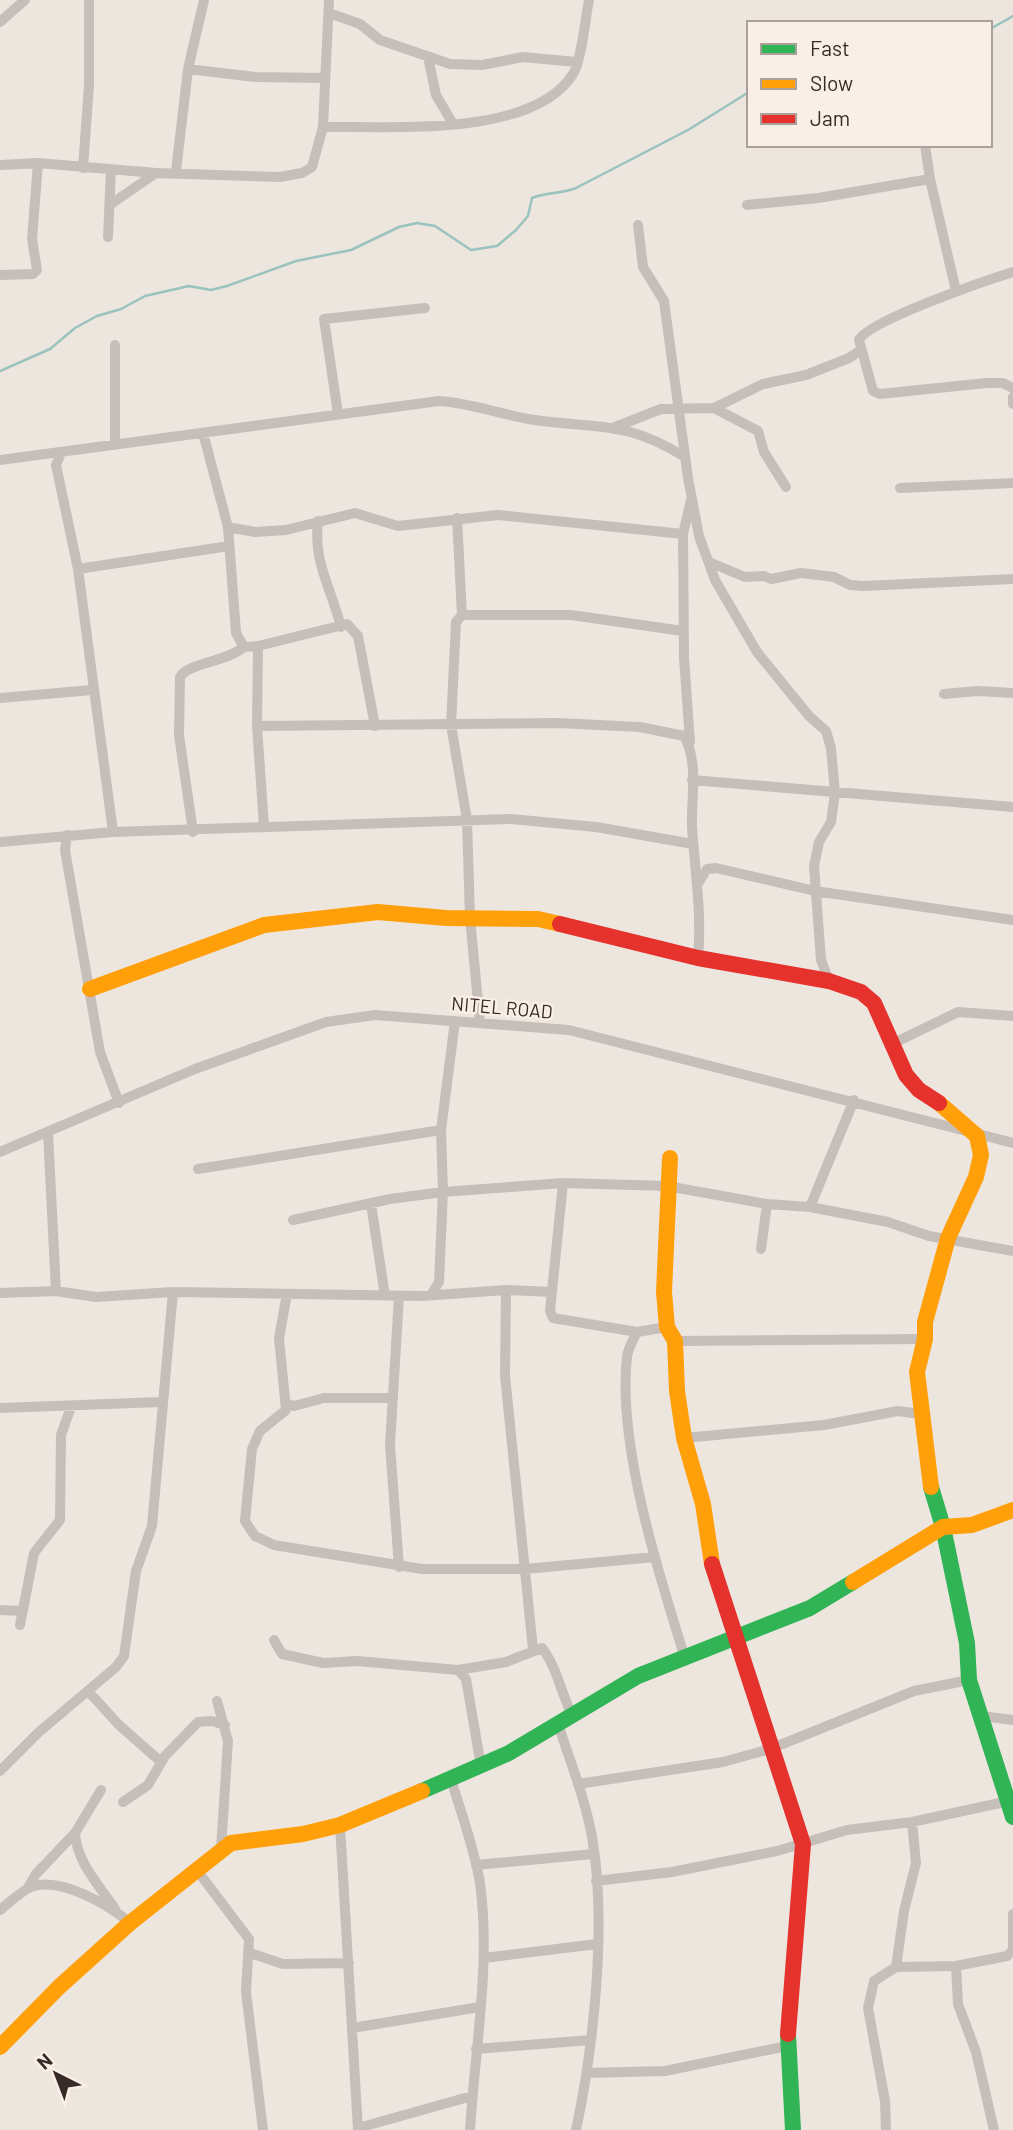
<svg xmlns="http://www.w3.org/2000/svg" width="1013" height="2130" font-family="Barlow,sans-serif">
	<style>
		.lines { fill: none; stroke-linecap: round; stroke-linejoin: round }
		.stream { stroke: #9ac2be; stroke-width: 2.5 }
		.street { stroke: #c6beb9; stroke-width: 10 }
		.fast { stroke: #30b455; stroke-width: 16 }
		.slow { stroke: #ff9f0a; stroke-width: 16 }
		.jam { stroke: #e5322d; stroke-width: 16 }
		.labels { text-anchor: middle; dominant-baseline: central; stroke-width: 5; stroke-linejoin: round; paint-order: stroke }
		.street-label { font-size: 19px; fill: #372a27; stroke: #faefe6 }
	</style>
	<rect width="100%" height="100%" fill="#ede6df"/>
	<g class="lines">
		<!-- stream -->
		<path class="stream" d="M990 29 1013 16
			M0 371 50 349 75 328 97 316 121 309 145 296 189 286 211 290 227 286 296 261 351 250 399 227 417 223 435 226 471 250 497 246 516 230 528 216 532 198C547 192 561 194 576 188L688 130 749 92"/>
		<!-- street -->
		<path class="street" d="M329 13 360 24 380 40 450 64 482 65 523 57 576 62
			M0 22 25 0
			M428 57 436 95 453 124
			M188 69 255 77 325 78
			M323 127C389 126 533 138 573 74 582 59 585 19 589 0
			M925 145 930 179
			M0 165 38 163 156 173 280 177 302 173 312 167 323 127 329 0
			M83 168 89 85V0
			M176 171 188 69 204 0
			M111 204 156 173
			M747 205 818 198 930 179 956 291
			M638 225 643 267 664 301 688 478 699 536 715 580 757 652 809 716 826 731 831 748 835 793 831 822 819 842 814 866 821 960 829 981
			M108 237 111 169
			M1013 272C987 280 868 321 859 340L873 391 880 394 986 383H1003L1013 388
			M0 275 33 274 37 270 32 239 38 163
			M1013 397V404
			M714 408 758 431 764 452 786 487
			M338 414 324 319 425 308
			M615 427 661 409 714 408 763 384 806 375 849 358 861 350
			M203 433 228 527 236 633 244 647 258 646 257 726 264 827
			M115 445V345
			M61 453 56 465 78 569 113 832
			M0 460 439 401C472 403 502 415 535 420 599 429 625 420 685 457
			M900 488 1013 483
			M457 518 462 615
			M318 521C313 563 331 587 341 627
			M228 527 255 532 286 530 355 513 398 526 498 515 683 534
			M709 562 745 577 764 576 771 579 801 573 834 577 850 585 863 586 1013 579
			M78 569 229 546
			M258 646 347 624 358 636 375 726
			M944 694 977 691 1013 693
			M0 698 92 690
			M257 726 558 723 640 727 684 736C699 763 691 797 692 827 695 872 702 913 698 958
			M690 742 684 658 683 534 691 500
			M692 780 1013 807
			M193 832 179 735 180 677C190 662 224 663 244 647
			M67 835 65 850 100 1052 119 1103
			M0 842 113 832 511 819 596 827 693 844
			M699 882 707 869 716 868 815 891 1013 920
			M480 1023 470 918 467 820 451 725 456 622 462 615H571L683 631
			M892 1044 958 1012 1013 1016
			M48 1133 56 1291
			M0 1152 195 1069 326 1022 375 1015 569 1030 1013 1143
			M198 1169 441 1130
			M563 1183 550 1311 553 1318 637 1332 667 1327
			M371 1204 385 1296
			M810 1207 888 1222 929 1236 1013 1251
			M293 1220 390 1199 443 1192 563 1183 667 1186 767 1204 810 1207 854 1100
			M761 1249 767 1204
			M506 1290 505 1376 533 1649
			M0 1293 56 1291 96 1297 173 1292 422 1296 506 1290 552 1292
			M287 1294 279 1338 286 1410 260 1431 252 1449 245 1521 255 1536 274 1545 422 1569H525L655 1557
			M431 1295 439 1282 443 1192 441 1130 455 1021
			M399 1296 390 1445 399 1567
			M637 1332C633 1340 628 1348 627 1357 617 1444 659 1575 685 1658
			M675 1341 925 1339
			M285 1403 294 1406 324 1398H393
			M0 1408 161 1402
			M684 1438 824 1425 898 1411 920 1414
			M0 1610 23 1611
			M20 1625 34 1553 60 1520 61 1435 71 1407
			M274 1640 282 1654 323 1663 357 1661 458 1670 506 1662 542 1648C557 1667 561 1693 572 1715
			M458 1670 466 1679 481 1766
			M88 1691 119 1725 161 1762
			M217 1701 228 1741 221 1849
			M982 1716 1013 1720
			M558 1724C570 1761 585 1798 592 1837 607 1922 594 2046 576 2130
			M0 1771 39 1732 116 1667 124 1656 136 1571 152 1526 173 1292
			M451 1779C461 1813 474 1847 480 1883 491 1964 475 2048 470 2130
			M578 1784 723 1762 770 1749 914 1691 969 1680
			M101 1790 75 1833C77 1863 99 1885 115 1909
			M123 1802 148 1785 165 1756 198 1722 212 1721 225 1725
			M340 1825 358 2130
			M476 1865 594 1854
			M196 1869 249 1939 246 1992 263 2130
			M596 1881 672 1872 777 1851 847 1830 912 1822 1009 1801
			M27 1889 36 1874 75 1833
			M0 1910C10 1902 20 1892 31 1887 60 1876 109 1905 130 1923
			M1013 1914V1950
			M250 1953 283 1964 349 1963
			M484 1958 597 1944
			M956 1966 958 2004 976 2052 994 2130
			M896 1967 956 1966 1007 1956 1013 1950
			M352 2028 480 2007
			M476 2049 591 2040
			M587 2073 665 2071 787 2046
			M358 2128 472 2096
			M886 2130 885 2101 868 2008 874 1981 896 1967 904 1911 916 1863 912 1822"/>
		<!-- fast -->
		<path class="fast" d="M931 1487 943 1527 967 1643 969 1680 1013 1817
			M422 1791 509 1753 638 1676 810 1608 853 1582
			M788 2034 793 2130"/>
		<!-- slow -->
		<path class="slow" d="M90 989 264 925 378 912 446 918 538 919 560 924
			M670 1158 664 1292 667 1327 675 1341 677 1391 684 1438 703 1504 712 1564
			M931 1487 917 1372 925 1339V1322L948 1238 976 1177 981 1155 977 1136 939 1103
			M853 1582 943 1527 972 1525 1013 1510
			M0 2047 59 1987 130 1923 231 1843 303 1834 340 1825 422 1791"/>
		<!-- jam -->
		<path class="jam" d="M560 924 698 958 829 981 861 992 874 1003 906 1075 919 1090 939 1103
			M712 1564 803 1844 788 2034"/>
	</g>
	<g class="labels">
		<!-- street labels -->
		<g class="street-label">
			<text transform="translate(502 1007) rotate(5)">NITEL ROAD</text>
		</g>
	</g>
	<!-- legend -->
	<rect x="747" y="21" width="245" height="126" fill="#faefe6" stroke="#aca09a" stroke-width="2"/>
	<rect x="761" y="44" width="35" height="10" fill="#30b455" stroke="#aca09a" stroke-width="2"/>
	<text x="810" y="56" font-size="21" fill="#372a27">Fast</text>
	<rect x="761" y="79" width="35" height="10" fill="#ff9f0a" stroke="#aca09a" stroke-width="2"/>
	<text x="810" y="91" font-size="21" fill="#372a27">Slow</text>
	<rect x="761" y="114" width="35" height="10" fill="#e5322d" stroke="#aca09a" stroke-width="2"/>
	<text x="810" y="126" font-size="21" fill="#372a27">Jam</text>
	<!-- north arrow -->
	<g transform="translate(56 2074) rotate(318)" stroke="#faefe6" stroke-width="5" paint-order="stroke">
	<path d="M0-5L12 26L0 18L-12 26Z" fill="#372a27"/>
	<text y="-10" font-size="19" font-weight="bold" text-anchor="middle" fill="#372a27">N</text>
	</g>
</svg>
